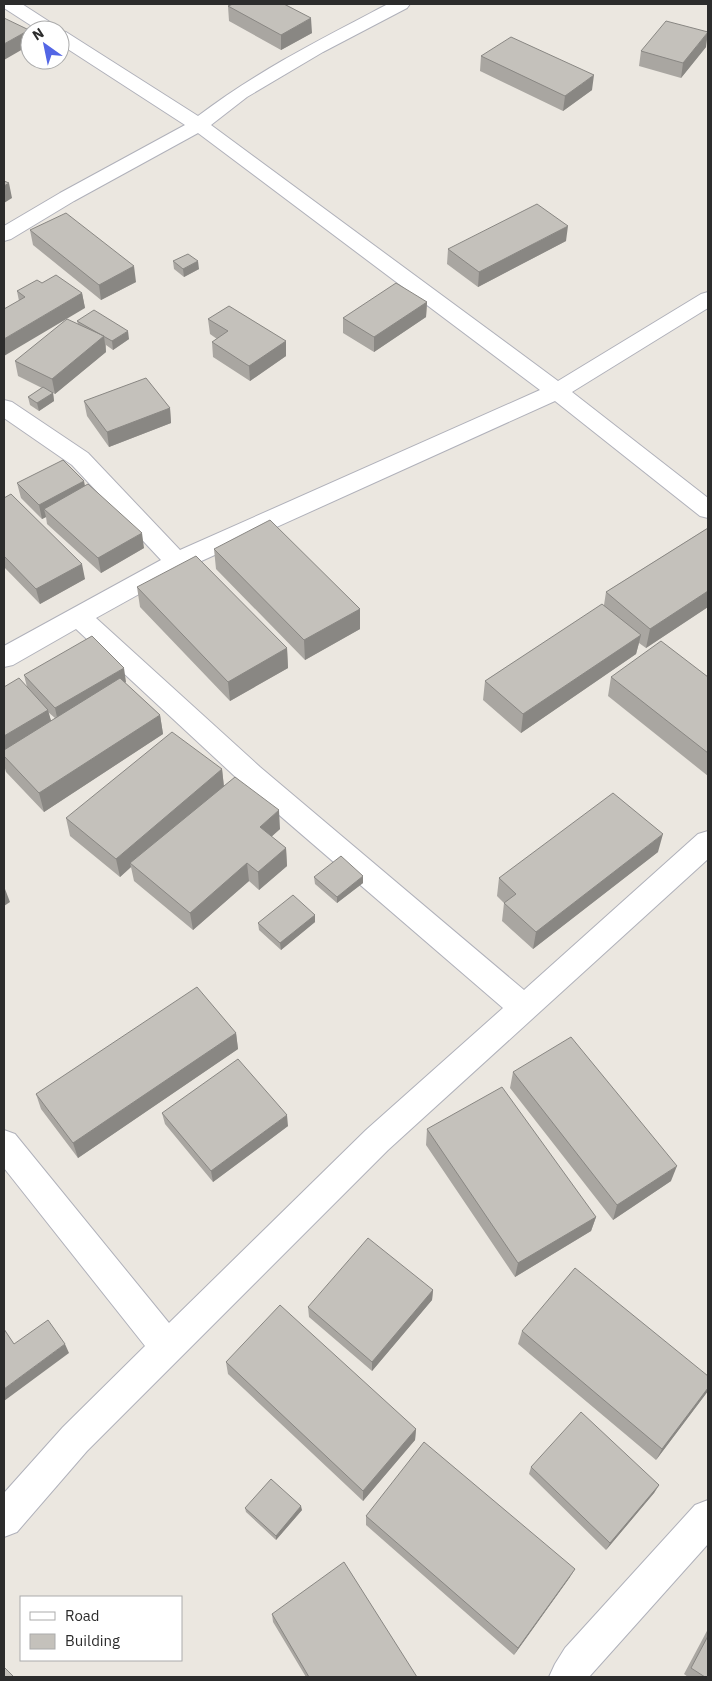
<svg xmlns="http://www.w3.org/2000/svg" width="712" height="1681" font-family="'IBM Plex Sans',sans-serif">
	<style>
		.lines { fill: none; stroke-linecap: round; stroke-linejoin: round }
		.street-casing { stroke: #b0b1ba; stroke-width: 2 }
		.street { fill: #fff; fill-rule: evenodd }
		.wall { fill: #a9a6a1; fill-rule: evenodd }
		.shaded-wall { fill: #898783 }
		.building { fill: #c4c1bb; stroke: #898783 }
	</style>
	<rect width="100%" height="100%" fill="#ebe7e0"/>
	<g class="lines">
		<!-- street casing -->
		<g class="street-casing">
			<path id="street" d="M4 4H22L56 26 59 30H38L4 8Z
				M388 4H410L407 8 323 52 247 97 211 125 558 381 701 294 708 292V308L572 392 708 498V518L700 516 555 401 186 568 96 618 260 767 524 990 698 834 708 831V859L388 1150 87 1451 17 1532 4 1537V1493L63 1427 145 1346 4 1168V1130L15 1134 169 1323 366 1130 503 1008 242 783 76 629 13 665 4 667V646L161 560 72 465 4 418V400L12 402 88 453 180 550 540 390 198 133 74 201 11 239 4 241V226L60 193 185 125 60 44V31L66 32 198 116C257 71 323 38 388 4Z
				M708 1500V1544L589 1677H549L555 1664 565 1648 695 1505Z"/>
		</g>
		<!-- street -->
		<use href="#street" class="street"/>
	</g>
	<!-- wall -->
	<path class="wall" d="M228 6 312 33 281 50 229 21Z
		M706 47 681 78 639 66 641 51Z
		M481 56 592 90 563 111 480 71Z
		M30 230 136 282 101 300 33 245Z
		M566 241 478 287 447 264 448 249Z
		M173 261 199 269 184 277 174 269Z
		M42 283 82 293 85 308 19 301 17 291Z
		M427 302 426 317 374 352 343 333V318Z
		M208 319 286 341V356L250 381 213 357 212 342 217 339 210 334Z
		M77 321 129 339 113 350 106 345V352L55 394 53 393 54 401 39 411 30 405 28 397 42 388 18 376 15 361 78 324Z
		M84 401 170 408 171 423 109 447 87 416Z
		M17 483 85 486 144 548 101 573 47 524 46 517 42 519 21 498Z
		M4 498 85 579 40 604 4 567Z
		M708 528V607L646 648 639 643 636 654 521 733 483 700 485 681 604 605 606 592Z
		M214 549 360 609V629L305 660 216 569Z
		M137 587 287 648 288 668 230 701 140 607Z
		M24 675 126 682 125 683 160 715 163 734 44 812 6 772 4 765V687H27ZM48 712 55 718 51 721Z
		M611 677H708V776L608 696Z
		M222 769 224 786 280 829 271 837 286 848 287 866 259 890 249 881 193 930 134 881 131 867 120 877 70 836 66 818Z
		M658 852 533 949 502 921 504 903 497 896 499 878Z
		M314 877 363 883 337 903 315 884Z
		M315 915V922L281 950 259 930 258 923Z
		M236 1033 238 1049 78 1158 41 1109 36 1094Z
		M513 1072 671 1181 613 1220 510 1088Z
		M162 1113 288 1126 213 1182 165 1124Z
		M427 1129 596 1217 591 1231 515 1277 426 1145Z
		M433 1290 432 1300 372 1371 309 1317 308 1307Z
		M522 1331 708 1376V1391L656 1460 518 1344Z
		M226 1362 416 1429 415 1440 363 1501 228 1374Z
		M531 1467 659 1485 654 1493 606 1550 529 1474Z
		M245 1508 302 1510 276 1540 246 1512Z
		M366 1516 570 1577 514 1655 366 1525Z
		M272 1614 417 1677H306L273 1622Z
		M708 1629V1677H688L684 1674Z"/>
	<!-- shaded-wall -->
	<path class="shaded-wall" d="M311 18 312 33 281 50V35Z
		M29 30 30 37V45L4 60V44Z
		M708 32 706 47 681 78 683 63Z
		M594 75 592 90 563 111 565 96Z
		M9 183 12 198 4 203V186Z
		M568 226 566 241 478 287 479 272Z
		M198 261 199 269 184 277 183 269Z
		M134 266 136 282 101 300 99 285Z
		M82 293 85 308 4 356V339Z
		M427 302 426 317 374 352V337Z
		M128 331 129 339 113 350 112 341Z
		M104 336 106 352 55 394 52 379Z
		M286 341V356L250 381 249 366Z
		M53 393 54 401 39 411 37 403Z
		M170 408 171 423 109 447 107 432Z
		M84 481 87 496 44 509 46 517 42 519 39 505Z
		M142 533 144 548 101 573 98 558Z
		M82 564 85 579 40 604 36 589Z
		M708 591V607L646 648 650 629Z
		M360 609V629L305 660 304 640Z
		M641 635 636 654 521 733 523 714Z
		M287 648 288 668 230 701 228 682Z
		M124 668 126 682 58 722 55 708Z
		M48 710 52 724 4 752V736Z
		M160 715 163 734 44 812 39 793Z
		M222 769 224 788 130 863 131 867 120 877 116 859Z
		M279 810 280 829 261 846 260 827Z
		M663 834 658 852 533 949 536 932Z
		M286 848 287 866 259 890 258 872Z
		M247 863 249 881 193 930 190 913Z
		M363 876V883L337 903V897Z
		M5 889 10 902 4 906V890Z
		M315 915V922L281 950 280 943Z
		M236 1033 238 1049 78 1158 73 1143Z
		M287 1115 288 1126 213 1182 211 1171Z
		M677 1166 671 1181 613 1220 617 1205Z
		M596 1217 591 1231 515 1277 518 1263Z
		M433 1290 432 1300 372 1371V1362Z
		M65 1344 69 1353 4 1401V1389Z
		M708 1388V1391L656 1460 662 1449Z
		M416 1429 415 1440 363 1501V1491Z
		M659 1485 654 1493 606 1550 610 1543Z
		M301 1506 302 1510 276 1540V1536Z
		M575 1569 570 1577 514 1655 518 1648Z"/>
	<!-- building -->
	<path class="building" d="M233 4H284L311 18 281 35 228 6Z
		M4 18 29 30 4 44Z
		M666 21 708 32 683 63 641 51Z
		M511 37 594 75 565 96 481 56Z
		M4 181 9 183 4 186Z
		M537 204 568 226 479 272 448 249Z
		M66 213 134 266 99 285 30 230Z
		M188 254 198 261 183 269 173 261Z
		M56 275 82 293 4 339V309L25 297 17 291 37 280 42 283Z
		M396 283 427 302 374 337 343 318Z
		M229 306 286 341 249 366 212 342 228 331 208 319Z
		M94 310 128 331 112 341 77 321Z
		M67 319 104 336 52 379 15 361Z
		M146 378 170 408 107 432 84 401Z
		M43 387 53 393 37 403 28 397Z
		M63 460 84 481 39 505 17 483Z
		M88 484 142 533 98 558 44 509Z
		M11 494 82 564 36 589 4 556V498Z
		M270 520 360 609 304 640 214 549Z
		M708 528V591L650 629 606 592Z
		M196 556 287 648 228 682 137 587Z
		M602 604 641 635 523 714 485 681Z
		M92 636 124 668 55 708 24 675Z
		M661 641 708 677V753L611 677Z
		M19 678 48 710 4 736V687Z
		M120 678 160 715 39 793 4 756V750Z
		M172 732 222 769 116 859 66 818Z
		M235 777 279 810 260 827 286 848 258 872 247 863 190 913 130 863Z
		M613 793 663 834 536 932 504 903 516 894 499 878Z
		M341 856 363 876 337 897 314 877Z
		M293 895 315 915 280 943 258 923Z
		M197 987 236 1033 73 1143 36 1094Z
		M571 1037 677 1166 617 1205 513 1072Z
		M238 1059 287 1115 211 1171 162 1113Z
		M502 1087 596 1217 518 1263 427 1129Z
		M368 1238 433 1290 372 1362 308 1307Z
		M575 1268 708 1376V1388L662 1449 522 1331Z
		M280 1305 416 1429 363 1491 226 1362Z
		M48 1320 65 1344 4 1389V1329L14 1344Z
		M581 1412 659 1485 610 1543 531 1467Z
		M424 1442 575 1569 518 1648 366 1516Z
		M271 1479 301 1506 276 1536 245 1508Z
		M344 1562 417 1677H309L272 1614Z
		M708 1636V1677H705L691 1668Z
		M4 1667 14 1677H4Z"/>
	<!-- border -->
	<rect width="712" height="1681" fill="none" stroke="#2c2c2c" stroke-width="10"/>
	<!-- legend -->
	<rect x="20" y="1596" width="162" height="65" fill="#ffffff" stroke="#ababab"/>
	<rect x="30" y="1612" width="25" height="8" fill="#ffffff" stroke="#ababab"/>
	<text x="65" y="1621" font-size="15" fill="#2c2c2c">Road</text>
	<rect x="30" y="1634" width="25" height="15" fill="#c4c1bb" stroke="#ababab"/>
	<text x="65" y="1646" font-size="15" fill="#2c2c2c">Building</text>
	<!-- north arrow -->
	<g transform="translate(45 45) rotate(327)"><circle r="24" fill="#ffffff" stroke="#ababab"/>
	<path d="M0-4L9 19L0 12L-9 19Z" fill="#5366e5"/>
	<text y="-8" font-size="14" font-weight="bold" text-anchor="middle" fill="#2c2c2c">N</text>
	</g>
</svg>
